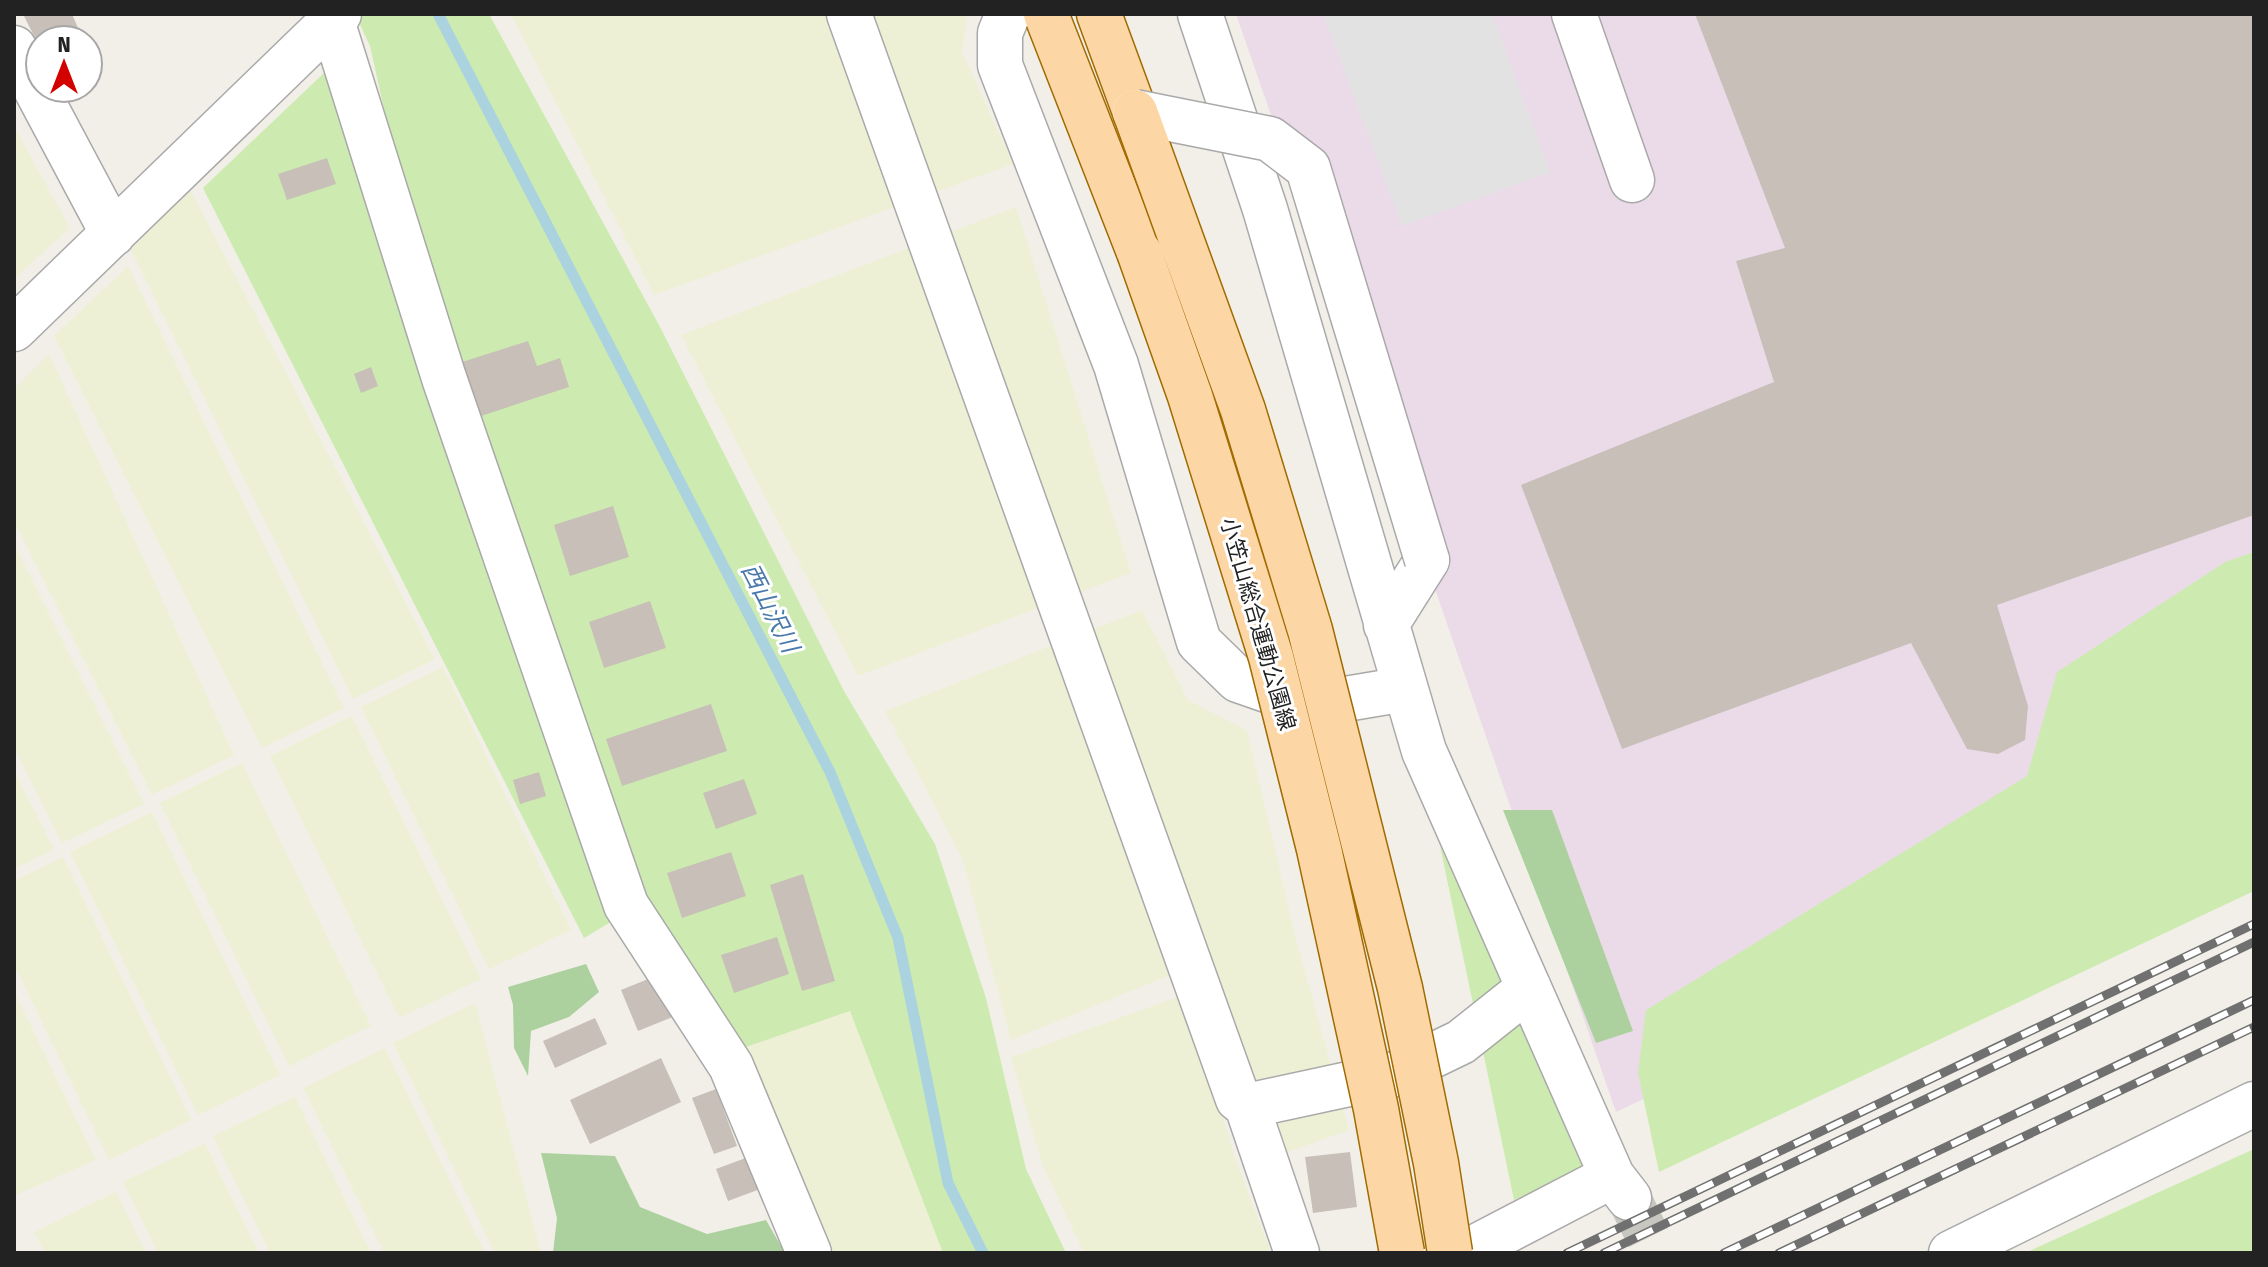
<svg xmlns="http://www.w3.org/2000/svg" width="2268" height="1267" font-family="'Fira Sans Condensed','Noto Sans JP',sans-serif">
	<style>
		.industrial { fill: #ebdbe8 }
		.farmland { fill: #eef0d5 }
		.grass { fill: #cdebb0 }
		.forest { fill: #add19e }
		.parking { fill: #e2e2e2 }
		.lines { fill: none; stroke-linecap: round; stroke-linejoin: round }
		.stream { stroke: #aad3df; stroke-width: 11 }
		.building { fill: #c7bfb8 }
		.minor-tunnel { stroke: #c8c6c1; stroke-width: 44; stroke-dasharray: 44 22; stroke-linecap: butt }
		.minor-casing { stroke: #a9a9a9; stroke-width: 47 }
		.major-casing { stroke: #a06b00; stroke-width: 47 }
		.minor { stroke: #fff; stroke-width: 44 }
		.major { stroke: #fcd6a4; stroke-width: 44 }
		.rail-casing { stroke: #707070; stroke-width: 9 }
		.rail { stroke: #fff; stroke-width: 6; stroke-dasharray: 18; stroke-linecap: butt }
		.minor-bridge-casing { stroke: #a9a9a9; stroke-width: 47; stroke-linecap: butt }
		.major-bridge-casing { stroke: #a06b00; stroke-width: 47; stroke-linecap: butt }
		.minor-bridge { stroke: #fff; stroke-width: 44 }
		.major-bridge { stroke: #fcd6a4; stroke-width: 44 }
		.labels { text-anchor: middle; dominant-baseline: central; stroke-width: 6; stroke-linejoin: round; paint-order: stroke }
		.street-label { font-size: 22px; fill: #222; stroke: #fff }
		.water-label { font-size: 24px; font-style: italic; fill: #4a7aab; stroke: #fff }
	</style>
	<rect width="100%" height="100%" fill="#f2efe9"/>
	<!-- industrial -->
	<path class="industrial" d="M1236 14H2254V810L1616 1112Z"/>
	<!-- farmland -->
	<path class="farmland" d="M511 14H968L962 52 1013 164 654 295Z
		M14 126 70 228 14 279Z
		M190 189 435 659 353 699 129 246Z
		M1016 207 1131 573 858 676 681 335Z
		M128 266 344 708 262 748 54 336Z
		M49 354 234 755 152 795 14 521V389Z
		M14 544 144 804 62 843 14 747Z
		M1142 610 1188 700 1247 730 1295 935 1349 1130 1275 1157 1190 967 1011 1040 962 858 885 711Z
		M443 667 571 930 489 969 361 707Z
		M352 716 481 979 399 1018 270 756Z
		M242 763 371 1026 289 1066 160 803Z
		M14 770 54 849 14 869Z
		M152 812 280 1075 198 1115 70 852Z
		M63 857 191 1120 109 1160 14 965V881Z
		M14 991 96 1160 16 1195 14 1191Z
		M1186 994 1235 1158 1271 1253H1084L1043 1167 1011 1057Z
		M475 1003 541 1253H495L393 1043Z
		M850 1011 943 1253H819L746 1047Z
		M385 1048 485 1253H384L303 1088Z
		M295 1097 371 1253H270L213 1136Z
		M205 1143 259 1253H158L123 1182Z
		M116 1192 146 1253H45L34 1232Z"/>
	<!-- grass -->
	<path class="grass" d="M355 14H489L659 325 844 691 935 844 986 998 1026 1169 1066 1253H943L850 1011 746 1047 633 916 444 378 370 46Z
		M327 70 629 911 584 938 203 188Z
		M2254 552V891L1659 1172 1638 1073 1646 1010 2027 776 2057 672 2225 562Z
		M1440 846 1587 1165 1514 1200Z
		M2254 1149V1253H2025Z"/>
	<!-- forest -->
	<path class="forest" d="M1503 810H1552L1633 1031 1596 1043Z
		M586 964 599 992 569 1017 531 1031 528 1076 514 1048 513 1005 508 987Z
		M541 1153 615 1156 640 1207 707 1234 766 1220 785 1253H553L557 1218Z"/>
	<!-- parking -->
	<path class="parking" d="M1323 14H1492L1550 172 1402 226Z"/>
	<g class="lines">
		<!-- stream -->
		<path class="stream" d="M438 14 830 772 898 938 948 1183 983 1253"/>
	</g>
	<!-- building -->
	<path class="building" d="M23 14H72L78 28 52 40H40V48Z
		M1695 14H2254V515L1997 605 2028 706 2025 740 1998 754 1967 749 1911 643 1622 749 1521 485 1774 382 1736 261 1785 248Z
		M327 158 336 184 287 200 278 174Z
		M528 341 537 366 560 358 569 387 481 416 462 362Z
		M371 367 378 386 361 393 354 374Z
		M613 506 629 557 570 576 554 525Z
		M650 601 666 648 604 668 589 622Z
		M711 704 727 751 622 786 606 739Z
		M539 772 546 796 520 804 513 780Z
		M744 779 757 814 716 829 703 793Z
		M731 852 746 896 682 918 667 873Z
		M803 874 835 981 802 991 770 885Z
		M777 937 789 974 734 993 721 955Z
		M658 975 675 1016 638 1031 621 990Z
		M595 1018 607 1044 555 1068 543 1041Z
		M661 1058 681 1102 590 1144 570 1100Z
		M716 1089 737 1146 714 1154 692 1098Z
		M1350 1152 1357 1207 1313 1213 1305 1157Z
		M751 1156 763 1188 728 1201 716 1169Z"/>
	<g class="lines">
		<!-- minor-tunnel -->
		<path class="minor-tunnel" d="M1629 1198 1656 1253"/>
		<!-- minor casing -->
		<g class="minor-casing">
			<path id="minor" d="M849 14 1238 1099 1247 1106 1297 1253
				M1008 14 1000 33V65L1116 365 1199 642 1238 680 1310 705 1405 689
				M1200 14 1265 209 1424 751 1612 1176 1629 1198
				M1574 14 1632 180
				M332 21 444 378 626 905 731 1066 809 1253
				M14 48 113 234
				M14 329 339 14
				M1386 625 1427 560
				M1247 1106 1395 1074 1461 1042 1529 988
				M1464 1253 1612 1176
				M1951 1253 2254 1104"/>
		</g>
		<!-- major casing -->
		<g class="major-casing">
			<path id="major" d="M1046 14 1139 252
				M1099 14 1135 112"/>
		</g>
		<!-- minor -->
		<use href="#minor" class="minor"/>
		<!-- major -->
		<use href="#major" class="major"/>
		<!-- rail casing -->
		<g class="rail-casing">
			<path id="rail" d="M1567 1253 2254 924
				M1604 1253 2254 942
				M1724 1253 2254 1000
				M1779 1253 2254 1027"/>
		</g>
		<!-- rail -->
		<use href="#rail" class="rail"/>
		<!-- minor-bridge casing -->
		<g class="minor-bridge-casing">
			<path id="minor-bridge" d="M1135 112 1270 139 1308 168 1427 560"/>
		</g>
		<!-- major-bridge casing -->
		<g class="major-bridge-casing">
			<path id="major-bridge" d="M1135 112 1243 410 1310 630 1400 988 1436 1163 1450 1253
				M1139 252 1190 396 1271 657 1319 849 1376 1109 1402 1253"/>
		</g>
		<!-- minor-bridge -->
		<use href="#minor-bridge" class="minor-bridge"/>
		<!-- major-bridge -->
		<use href="#major-bridge" class="major-bridge"/>
	</g>
	<g class="labels">
		<!-- street labels -->
		<g class="street-label">
			<text transform="translate(1258 624) rotate(74)">小笠山総合運動公園線</text>
		</g>
		<!-- water labels -->
		<g class="water-label">
			<text transform="translate(770 608) rotate(63)">西山沢川</text>
		</g>
	</g>
	<!-- border -->
	<rect width="2268" height="1267" fill="none" stroke="#222222" stroke-width="32"/>
	<!-- north arrow -->
	<g transform="translate(64 64)"><circle r="38" fill="#ffffff" stroke="#a7a7a7" stroke-width="2"/>
	<path d="M0-6L14 30L0 20L-14 30Z" fill="#d40000"/>
	<text y="-12" font-size="22" font-weight="bold" text-anchor="middle" fill="#222222">N</text>
	</g>
</svg>
